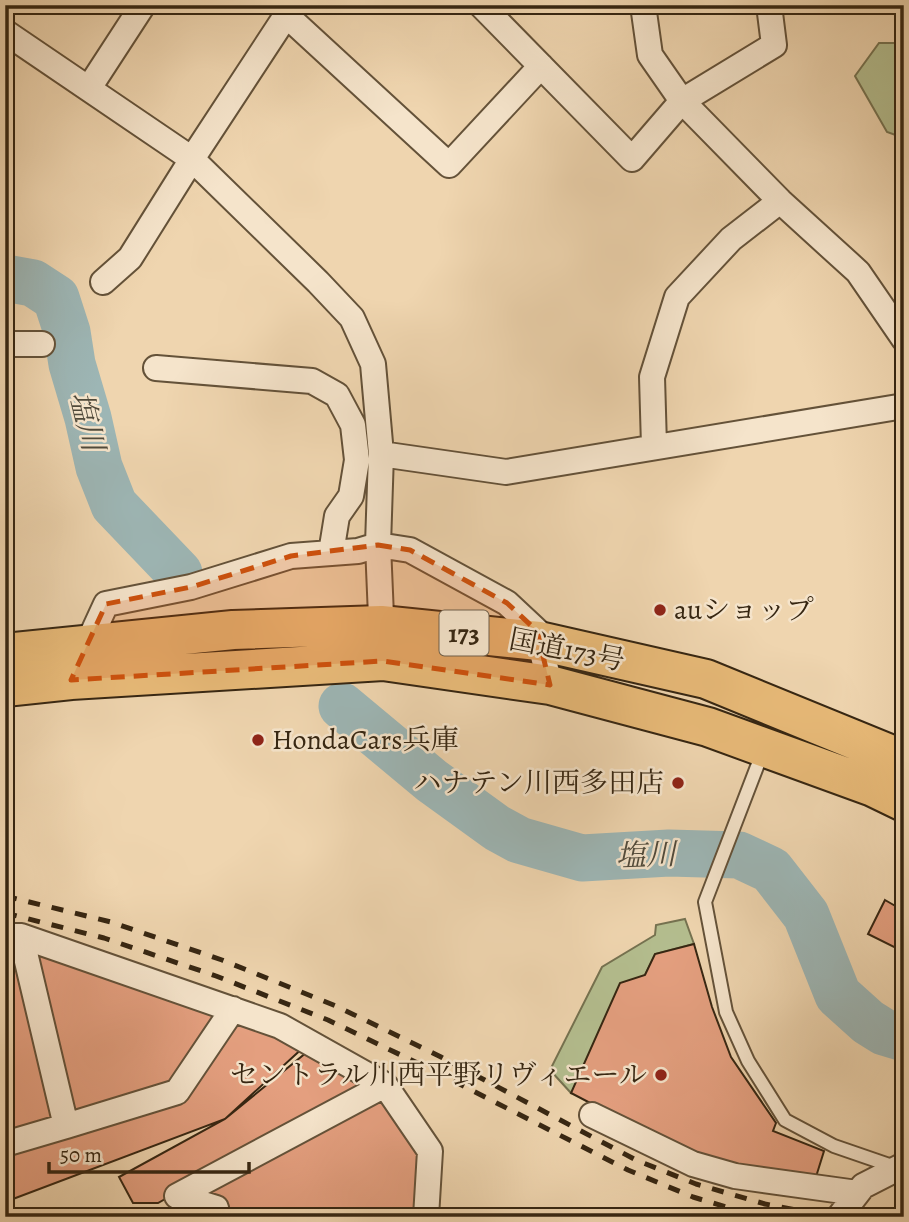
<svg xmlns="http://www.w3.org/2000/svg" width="909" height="1222" font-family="Alegreya,'Noto Serif JP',serif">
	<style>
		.green { fill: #b4be8f; stroke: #757250; stroke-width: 2 }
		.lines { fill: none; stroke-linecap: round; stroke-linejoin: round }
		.river { stroke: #9db6b5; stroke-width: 47 }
		.building { fill: #e49f7f; stroke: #362612; stroke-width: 2 }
		.service-casing { stroke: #645239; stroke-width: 16 }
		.minor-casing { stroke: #645239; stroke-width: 28 }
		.trunk-casing { stroke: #362612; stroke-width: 42 }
		.service { stroke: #f5e4cb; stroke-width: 12 }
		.minor { stroke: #f5e4cb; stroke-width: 24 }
		.trunk { stroke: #e8ba78; stroke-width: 38 }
		.rail { stroke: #362612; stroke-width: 5; stroke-dasharray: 12 12; stroke-linecap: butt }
		.marked { fill: #cd510d; fill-opacity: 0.2; stroke: #cd510d; stroke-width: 5; stroke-dasharray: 14 9; stroke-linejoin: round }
		.poi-dot { fill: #8f2418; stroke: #f5e4cb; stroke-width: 2.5 }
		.labels { text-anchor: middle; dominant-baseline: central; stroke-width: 5; stroke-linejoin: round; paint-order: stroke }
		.shield { fill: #f5e4cb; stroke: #6f5f4a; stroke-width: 2 }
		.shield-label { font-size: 26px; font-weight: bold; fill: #362612 }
		.poi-label { font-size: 28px; fill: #362612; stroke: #f5e4cb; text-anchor: start }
		.street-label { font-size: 28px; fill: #362612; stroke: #f5e4cb }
		.water-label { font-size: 30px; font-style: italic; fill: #504a3b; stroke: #f5e4cb }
	</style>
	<rect width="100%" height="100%" fill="#efd5af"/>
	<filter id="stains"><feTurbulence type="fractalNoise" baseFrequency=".00286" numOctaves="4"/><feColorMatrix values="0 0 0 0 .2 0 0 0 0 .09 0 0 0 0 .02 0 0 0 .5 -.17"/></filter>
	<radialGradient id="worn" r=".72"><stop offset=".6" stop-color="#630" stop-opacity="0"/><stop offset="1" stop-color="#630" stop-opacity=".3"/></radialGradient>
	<!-- green -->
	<path class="green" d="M879 43H904V138L887 132 855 76Z
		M685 919 694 944 655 954 645 975 571 1093 550 1070 602 967 655 935 656 925Z"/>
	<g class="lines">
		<!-- river -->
		<path class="river" d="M5 278 33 283 56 298 67 332 72 364 88 418 99 467 114 505 179 573
			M342 706 432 781 497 828 519 840 582 858 669 853 739 855 771 870 806 915 838 995 868 1022 884 1032 904 1038"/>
	</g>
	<!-- building -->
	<path class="building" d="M885 900 904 911V952L868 934Z
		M14 936 66 1126 5 1144V937Z
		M26 938 226 1006 177 1092 71 1124Z
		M694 944 712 1007 731 1057 776 1123 773 1131 824 1151 815 1180 725 1167 663 1141 571 1093 620 983 645 975 655 954Z
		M230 1013 306 1045 225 1119 5 1202V1148L177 1092Z
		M312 1048 375 1080 158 1203H133L119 1177 225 1119Z
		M385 1085 430 1151 426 1217H218L186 1191Z"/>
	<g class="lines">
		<!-- service casing -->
		<g class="service-casing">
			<path id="service" d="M763 751 705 902 726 1012 748 1061 785 1120 834 1146 895 1167"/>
		</g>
		<!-- minor casing -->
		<g class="minor-casing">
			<path id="minor" d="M293 5 192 159 318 282 352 318 373 364 381 454 378 545 382 640
				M481 5 632 159 682 101 774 45 769 5
				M643 5 650 55 682 101 780 201 858 272 904 339
				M286 15 449 165 541 66
				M5 32 192 159 130 258 103 282
				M89 88 143 5
				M5 344H42
				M156 368 312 381 337 395 353 425 357 460 351 496 337 516 331 553
				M654 446 652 377 677 297 731 239 780 201
				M381 454 506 472 904 406
				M83 654 106 604 191 587 291 556 358 551 378 545 410 550 507 603 537 631 550 685
				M5 936H21L280 1026 385 1085 430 1151 426 1217
				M592 1115 693 1164 735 1176 857 1193
				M66 1126 177 1092 233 1009
				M5 1144 66 1126 21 936
				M218 1217 216 1208 177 1196 385 1085
				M839 1217 863 1186 904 1165"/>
		</g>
		<!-- trunk casing -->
		<g class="trunk-casing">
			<path id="trunk" d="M5 653 233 630 381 625 539 641 706 679 904 760
				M5 687 71 680 383 661 550 685 708 727 873 787 904 802"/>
		</g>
		<!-- service -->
		<use href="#service" class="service"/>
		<!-- minor -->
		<use href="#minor" class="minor"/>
		<!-- trunk -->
		<use href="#trunk" class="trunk"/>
		<!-- rail -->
		<path class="rail" d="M5 896 111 922 222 960 336 1006 441 1057 636 1160 696 1184 765 1204 834 1217
			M5 913 104 938 216 976 328 1020 434 1071 628 1170 693 1197 759 1217"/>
	</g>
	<!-- marked area -->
	<path class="marked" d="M378 545 410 550 507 603 537 631 550 685 383 661 71 680 106 604 191 587 291 556Z"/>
	<!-- markers -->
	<g class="poi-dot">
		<circle cx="660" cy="610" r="7"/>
		<circle cx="258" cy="740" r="7"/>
		<circle cx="678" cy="783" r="7"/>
		<circle cx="661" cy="1075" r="7"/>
	</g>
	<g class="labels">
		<!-- shield labels -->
		<rect class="shield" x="439.5" y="610.5" width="49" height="45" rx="5"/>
		<g class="shield-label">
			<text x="464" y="633">173</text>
		</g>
		<!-- poi labels -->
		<g class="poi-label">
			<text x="674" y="610">auショップ</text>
			<text x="272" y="740">HondaCars兵庫</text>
			<text x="664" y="783" text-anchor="end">ハナテン川西多田店</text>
			<text x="647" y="1075" text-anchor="end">セントラル川西平野リヴィエール</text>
		</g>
		<!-- street labels -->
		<g class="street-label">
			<text transform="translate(567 650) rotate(11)">国道173号</text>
		</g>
		<!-- water labels -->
		<g class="water-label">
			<text transform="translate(87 421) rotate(76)">塩川</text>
			<text transform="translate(646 855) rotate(-2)">塩川</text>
		</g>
	</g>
	<!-- margin -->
	<rect width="909" height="1222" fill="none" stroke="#efd5af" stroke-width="28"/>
	<rect x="7" y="7" width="895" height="1208" fill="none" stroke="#362612" stroke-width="3.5"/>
	<rect x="14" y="14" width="881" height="1194" fill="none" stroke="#362612" stroke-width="2"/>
	<!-- scale -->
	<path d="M49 1162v10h200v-10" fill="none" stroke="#362612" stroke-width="3.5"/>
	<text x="60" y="1162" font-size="21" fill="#362612" stroke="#f5e4cb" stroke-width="5" paint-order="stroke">50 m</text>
	<rect width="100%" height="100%" filter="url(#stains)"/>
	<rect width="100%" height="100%" fill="url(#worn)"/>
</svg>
